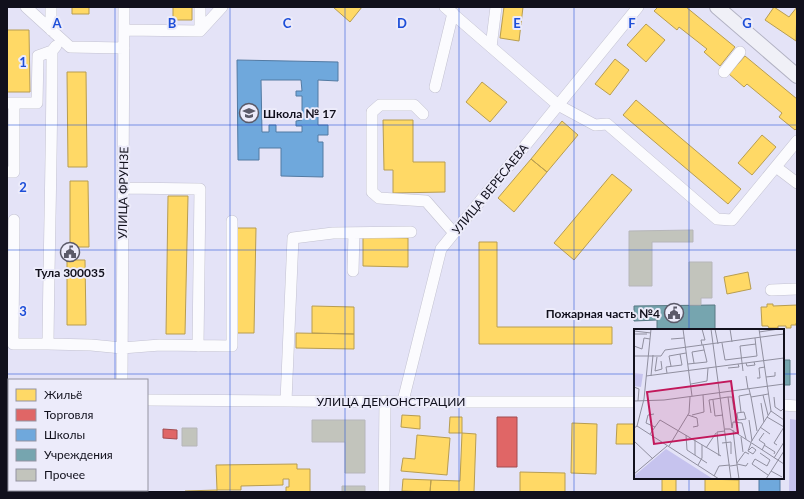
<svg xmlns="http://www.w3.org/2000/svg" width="804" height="499" font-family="Lato,sans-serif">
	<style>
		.green { fill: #c6c3ee }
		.homes { fill: #ffd966; stroke: #b89d50 }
		.shops { fill: #e06666; stroke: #a24c50 }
		.schools { fill: #6fa8dc; stroke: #537aa2; fill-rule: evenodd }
		.public { fill: #76a5af; stroke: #587883 }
		.building { fill: #c2c4bc; stroke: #b6b6b9 }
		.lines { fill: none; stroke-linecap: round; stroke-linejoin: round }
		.minor-casing { stroke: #c3c2d1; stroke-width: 12 }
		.major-casing { stroke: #b2b2c3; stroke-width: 16 }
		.minor { stroke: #fbfbfe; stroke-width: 11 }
		.major { stroke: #f0f0f7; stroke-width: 14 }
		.grid { fill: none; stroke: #1d4ed8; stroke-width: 1; stroke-opacity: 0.55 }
		.labels { text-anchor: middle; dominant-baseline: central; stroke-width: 4; stroke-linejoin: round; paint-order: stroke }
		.poi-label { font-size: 12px; font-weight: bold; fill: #11101c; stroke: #ecebfa; text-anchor: start }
		.street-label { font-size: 12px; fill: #11101c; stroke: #ecebfa }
		.inset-road { fill: none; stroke: #908f9f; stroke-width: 1 }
		.view { fill: #c2185b; fill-opacity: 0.15; stroke: #c2185b; stroke-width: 2 }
		.inset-edge { fill: none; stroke: #11101c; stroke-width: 2 }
		.grid-label { font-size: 13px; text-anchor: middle; font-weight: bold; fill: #1d4ed8; stroke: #ecebfa; stroke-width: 4; stroke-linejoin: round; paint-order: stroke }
	</style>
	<rect width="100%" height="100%" fill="#e4e3f7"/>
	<!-- green -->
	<path class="green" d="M790 419 797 420V492H789Z"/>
	<!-- homes -->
	<path class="homes" d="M72 7H89V14H72Z
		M173 7H192V20H173Z
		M333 7H362L350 22Z
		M504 7H523L519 41 500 38Z
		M658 7H686L735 47 720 66 704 52 707 49 679 27 677 30 654 11Z
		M774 7 789 17 797 7 796 41 765 20Z
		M646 24 665 40 646 62 627 45Z
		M7 30H29L30 92H7Z
		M745 56 797 99V128L795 130 779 117 782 113 747 84 744 87 729 74Z
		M615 59 629 70 610 95 595 84Z
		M67 72H86L87 167H68Z
		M482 82 507 102 490 122 466 102Z
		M636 100 741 189 728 204 623 115Z
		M383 120H413V162H445V192L393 193V170H384Z
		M562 121 578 135 547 172 531 159Z
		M762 135 776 147 752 175 738 163Z
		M531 159 547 172 514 212 498 198Z
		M612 174 632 190 574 260 554 243Z
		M70 181H88L89 247H70Z
		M168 196H188L185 334H166Z
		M236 228H256L254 333H235Z
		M363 237 408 238V267L363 266Z
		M479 242H497V327H612V344H479Z
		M67 260H85L86 325H67Z
		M748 272 751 289 727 294 724 277Z
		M767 304H773V306L797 305V323H796V325H791V328H786V326H778V328H769L768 326H762L761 307H767Z
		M312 306 354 307V334L312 333Z
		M296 333 354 334V349L296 348Z
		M402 415 420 416V429L401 427Z
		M450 417H462V433H449Z
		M572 423 597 424 596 474 571 473Z
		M617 424H635V444H616Z
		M462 433 476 434 474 492H430L431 480 460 481Z
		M417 435 450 438 447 475 401 471 403 458 415 459Z
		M297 464V469H310V492H286V487H289V479H283V485L241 486V490H217L216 465Z
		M520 472 565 473V492H520Z
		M662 478H676V492H662Z
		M403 479 431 480 430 492 402 491Z
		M705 479 739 480V492H705Z
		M217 490V492H185V491Z"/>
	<!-- shops -->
	<path class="shops" d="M497 417H517V467H497Z
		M163 429 177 430V439L163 438Z"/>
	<!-- schools -->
	<path class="schools" d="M237 60 338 62V81L318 80V125H328V135H318V142H323V177L281 176V148H259V160H238ZM261 80H301L302 91H296V96H302V120L296 121V126H302V132H276V125H269V132H262Z
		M759 478H780V492H759Z"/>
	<!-- public -->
	<path class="public" d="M715 305V330H657V320L634 321V306Z
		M783 360H790V385H783Z
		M7 468H9V490H78V492H7Z"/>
	<!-- building -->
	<path class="building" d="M693 230V242H652V286H629V231Z
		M689 262H712V298H701V305H689Z
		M312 420H365V473H345V442H312Z
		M182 428H197V446H182Z
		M342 486H365V492H342Z"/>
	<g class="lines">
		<!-- minor casing -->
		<g class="minor-casing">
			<path id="minor" d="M26 7 70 47 124 48
				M51 7V30
				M445 7 558 105 595 125 607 124 717 219 732 220 797 141
				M125 30 200 31V7
				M200 31 222 7
				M491 47 496 7
				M52 51C52 148 49 246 48 344L91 345 122 348 160 345 232 346V221
				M724 72 740 52
				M435 87 453 13
				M7 103H37L38 56 52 51 56 46
				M423 114 414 105H380L372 112V192L379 198 426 201 454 233
				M776 167 797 183
				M7 172H14V103
				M123 188 200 189 198 346
				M14 220 13 344H48
				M353 271 354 233
				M771 290 797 289
				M122 380 124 7
				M7 400H9
				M147 400 426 402H635
				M286 401 293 238 333 233 411 232
				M403 401 441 249 638 7
				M783 405 797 406
				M122 492V490
				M384 492 385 401"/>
		</g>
		<!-- major casing -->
		<g class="major-casing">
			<path id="major" d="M717 7 797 76"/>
		</g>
		<!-- minor -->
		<use href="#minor" class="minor"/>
		<!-- major -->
		<use href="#major" class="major"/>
	</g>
	<!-- grid -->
	<path class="grid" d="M115 7V380M230 7V492M345 7V492M459 7V492M574 7V492M689 7V330M7 125H797M7 250H797M7 374H635M783 374H797M689 478V492M115 490V492"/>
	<!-- icons -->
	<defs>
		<g id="school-ring" transform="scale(1)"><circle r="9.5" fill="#ecebfa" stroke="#5b5a69" stroke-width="1.5"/><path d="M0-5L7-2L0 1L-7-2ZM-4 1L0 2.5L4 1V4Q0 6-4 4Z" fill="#5b5a69"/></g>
		<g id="civic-ring" transform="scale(1)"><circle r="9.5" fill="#ecebfa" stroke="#5b5a69" stroke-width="1.5"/><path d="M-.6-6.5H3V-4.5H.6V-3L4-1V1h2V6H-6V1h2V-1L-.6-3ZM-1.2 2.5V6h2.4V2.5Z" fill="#5b5a69"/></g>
	</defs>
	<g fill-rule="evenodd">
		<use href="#school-ring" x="249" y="113"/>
		<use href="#civic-ring" x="70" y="252"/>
		<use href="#civic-ring" x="674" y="313"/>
	</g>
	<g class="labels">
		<!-- poi labels -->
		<g class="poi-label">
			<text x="263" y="113">Школа № 17</text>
			<text x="70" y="272" text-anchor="middle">Тула 300035</text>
			<text x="660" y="313" text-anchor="end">Пожарная часть №4</text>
		</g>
		<!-- street labels -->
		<g class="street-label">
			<text transform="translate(490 189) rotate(-51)">УЛИЦА ВЕРЕСАЕВА</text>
			<text transform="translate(123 193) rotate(-89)">УЛИЦА ФРУНЗЕ</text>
			<text x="391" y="401">УЛИЦА ДЕМОНСТРАЦИИ</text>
		</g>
	</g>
	<!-- overview -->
	<g transform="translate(634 329)">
		<rect width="150" height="150" fill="#e4e3f7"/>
		<path d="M0 44 9 45 7 58 0 57ZM32 120 79 150H0V147Z" fill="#c6c3ee"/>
		<path class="inset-road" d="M49 0 58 67M68 0 71 11H67L68 16M77 0 97 150M81 0 84 15M96 0 98 13M0 2 17 4M125 3 145 0M0 5H13M37 10 50 9M88 14 91 31 123 27 121 9M0 17 8 20 10 9 16 10M0 27H27L31 21 150 5M23 28 21 42 28 40 27 32M60 34 58 23 70 21M112 34 113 37 121 36 120 33M54 35 73 33 69 16M37 37 35 27 52 24M94 39 105 38 104 35M109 42 106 17 122 15M33 44 32 38 48 36 46 25M12 47 150 29M17 47 19 26M112 47 114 60M132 48 141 47V43M123 49H126L125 39 131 38M57 55 73 52 74 39M0 58 5 60 4 72M115 60 117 68 129 66M94 68H98L100 81M117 68 123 102M140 68 141 78 147 82 150 79M79 71 81 87 89 86M0 72 30 71 150 55M127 74 130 93M137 82 150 91M107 83 105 67 116 65M77 84 75 71 94 68 98 99M20 85 14 86 12 94 21 98M54 86 63 89 64 97 59 98M58 86 70 83 69 66M134 86 129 66 134 65M133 88 150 98M115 91 118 112M101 93 103 84 110 83 112 90 104 91 103 85M3 97 85 150M126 98 136 105M0 99 3 97 10 70 17 0M98 99 99 93 108 94 112 110M91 100H96L150 135M16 105 26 91 87 127M52 106 53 121 73 134M107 108 109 123M61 111V126M0 112 19 130M117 113 137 82 125 0M88 114 97 113V125M130 116 141 123 140 125M143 116 140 114 150 98M35 117 55 84 56 68M72 119 82 104M115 121 118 118 122 121 119 125 114 122 117 114M128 121 131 115 125 111 130 104M126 124 136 131 133 137 121 130 118 135 134 146M85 127 83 103 91 102M140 129 150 113M103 134 111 123 115 125M103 135 112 137 114 134M64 136 68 129V116M103 136 105 150M96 137 103 136 99 101M137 142 148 148M0 145 33 117M80 147 85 137 96 136M132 150 150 122"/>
		<path class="view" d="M97 52 104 104 20 115 13 63Z"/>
		<rect width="150" height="150" class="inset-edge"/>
	</g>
	<g class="grid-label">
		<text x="57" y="28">A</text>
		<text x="172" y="28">B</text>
		<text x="287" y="28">C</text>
		<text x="402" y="28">D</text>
		<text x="517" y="28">E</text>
		<text x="632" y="28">F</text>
		<text x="747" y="28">G</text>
		<text x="23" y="67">1</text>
		<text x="23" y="192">2</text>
		<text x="23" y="316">3</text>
	</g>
	<!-- border -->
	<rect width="804" height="499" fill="none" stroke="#11101c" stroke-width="16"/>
	<!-- legend -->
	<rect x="8" y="379" width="140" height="112" fill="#ecebfa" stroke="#9493a1"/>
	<rect x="16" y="389" width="20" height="12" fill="#ffd966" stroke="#9493a1"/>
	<text x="44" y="399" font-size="12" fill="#11101c">Жильё</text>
	<rect x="16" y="409" width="20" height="12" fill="#e06666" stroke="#9493a1"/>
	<text x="44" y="419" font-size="12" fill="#11101c">Торговля</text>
	<rect x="16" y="429" width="20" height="12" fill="#6fa8dc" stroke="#9493a1"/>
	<text x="44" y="439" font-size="12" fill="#11101c">Школы</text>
	<rect x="16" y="449" width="20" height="12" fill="#76a5af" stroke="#9493a1"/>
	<text x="44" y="459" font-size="12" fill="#11101c">Учреждения</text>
	<rect x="16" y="469" width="20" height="12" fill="#c2c4bc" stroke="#9493a1"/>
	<text x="44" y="479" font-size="12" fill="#11101c">Прочее</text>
</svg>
